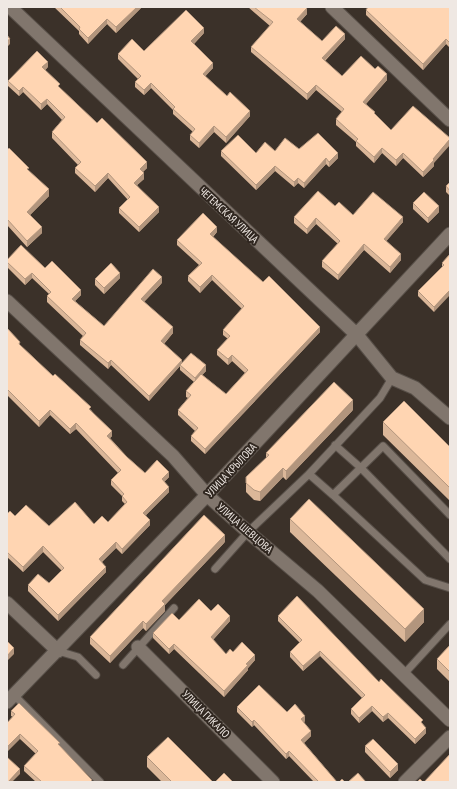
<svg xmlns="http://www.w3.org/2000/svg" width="457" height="789" font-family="'PT Sans Narrow',sans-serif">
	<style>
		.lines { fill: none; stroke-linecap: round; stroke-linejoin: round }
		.lane-casing { stroke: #574f48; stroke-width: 9 }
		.street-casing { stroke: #574f48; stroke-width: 15 }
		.lane { stroke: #81766d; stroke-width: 7 }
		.street { stroke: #81766d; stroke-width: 13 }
		.wall { fill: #dbb799 }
		.shaded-wall { fill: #b2957d }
		.building { fill: #ffd5b2; stroke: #b2957d }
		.labels { text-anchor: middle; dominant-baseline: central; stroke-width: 4; stroke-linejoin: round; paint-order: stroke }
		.street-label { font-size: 11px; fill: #efe8e3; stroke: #302720 }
	</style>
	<rect width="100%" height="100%" fill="#3b3129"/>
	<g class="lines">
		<!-- lane casing -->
		<g class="lane-casing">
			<path id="lane" d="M335 445 361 468 450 559
				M309 474 380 398 392 378
				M333 495 425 580 450 588
				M215 569 248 532 309 474 333 495 383 446 450 515
				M58 651 78 657 96 675
				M123 665 174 608
				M404 674 450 624
				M14 695 100 782"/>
		</g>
		<!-- street casing -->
		<g class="street-casing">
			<path id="street" d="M10 7 357 335 392 378 415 388 450 418
				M332 7 450 120
				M7 301 173 456 207 495 248 532 318 591 450 720
				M7 603 58 651
				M138 647 273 782
				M7 702 207 495 450 234
				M405 782 450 737"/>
		</g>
		<!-- lane -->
		<use href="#lane" class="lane"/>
		<!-- street -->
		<use href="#street" class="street"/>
	</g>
	<!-- wall -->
	<path class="wall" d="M54 7H142L116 33 107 24 88 44 79 34V31Z
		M248 7H305L307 14 300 22 322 41 345 39 325 61 342 76 387 80 366 104 375 114 391 130 434 163V166L423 177 403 158 396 166 382 153 374 163 356 146V142L336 125V119L342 112 316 90 307 100 251 52V47L270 26Z
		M450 9V48L446 44 423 70 366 15V10Z
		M204 33 194 44 213 68 205 76 227 96 250 116 226 143 214 132 199 148 190 140V135L193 132 173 114V110L151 88 144 95 135 87V82L138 79 118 59V54L144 51Z
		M48 67 45 70 60 88 97 123 147 168 143 172 144 179 137 185 159 212 139 232 119 213V208L128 200 108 178 95 192 75 173V168L78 165 52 138V132L62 120 47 104 41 110 23 92 19 96 8 86V81Z
		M299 149 338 158 329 167 326 164 304 188 298 183 294 187 275 171 256 190 221 156V151L256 153 275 151Z
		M7 150 29 171 49 196 30 215 42 233 27 247 7 225Z
		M450 182V196L446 192V186Z
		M413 203 439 212 428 223 413 209Z
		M335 206 353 215 403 222 386 241 401 260 390 273 364 250 338 280 322 267V261L338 244 316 224 307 234 294 223V217Z
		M217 232 213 237 263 282 320 332 205 454 191 441V436L195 431 178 415V410L188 398 186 397V391L194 382 180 370V366L149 401 111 365 108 369 80 345V340L83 336 47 302V296L49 294 32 278 25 285 7 267V260L45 268 81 295 75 301 104 326 162 283 144 302 173 333 164 344 182 364 206 371 202 375 226 394 245 373 232 361 228 365 217 355V350L228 339 223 335V330L242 309 212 280 200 293 188 281V276L199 265 177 245V240Z
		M450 254 434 312 418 296V291L442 267V263Z
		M120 278 104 294 95 285V279Z
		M7 328 20 345 53 376 91 410 112 436 110 438 127 457 145 473 169 477 164 482 169 492 146 515 150 525 122 554 116 548 102 562 106 572 58 621 28 591V585L49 583 62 571 43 552 23 572 7 557V514L49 526 94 524 108 522 125 504 122 501V496L111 485V480L118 473 76 429 70 434 50 415 39 427 7 395Z
		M353 410 286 480 283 477 260 501 254 500 246 492V483L266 458V453Z
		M383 422 450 447V501L383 435Z
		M290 519 424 622 405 642 290 532Z
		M225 542 165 605V611L146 631 143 628 110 663 90 644V637Z
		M211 611 230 621 213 640 226 654 233 652 255 660 248 668V670L224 697 174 649 169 654 153 638V633L179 620Z
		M278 616 379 682 423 725 426 733 415 744 388 718 383 722 372 711 359 723 351 714V709L362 698 320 656 303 671 290 657V652L300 643 278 621Z
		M450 645V682L437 669V659Z
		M237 707 287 712 305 721 304 722 311 736 304 743 337 782H314L289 756 286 759 254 725 252 727 237 712Z
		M11 711 60 746 92 782H36L24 771V766L36 754 20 739 13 717 11 716Z
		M365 746 398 770 390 778 365 752Z
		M147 757 213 782H162L147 767Z"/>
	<!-- shaded-wall -->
	<path class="shaded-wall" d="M137 7H142L116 33V27Z
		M307 8V14L297 25V19Z
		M107 19V24L88 44V38Z
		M204 28V33L191 47V41Z
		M345 34V39L322 63V58Z
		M10 39V44L7 47V41Z
		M446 39V44L423 70V64Z
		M48 62V67L42 73V67Z
		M213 63V68L203 79V74Z
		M387 74V80L363 107V102Z
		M151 83V88L144 95V90Z
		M316 85V90L307 100V94Z
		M23 87V92L19 96V91Z
		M47 99V104L41 110V104Z
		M250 111V116L226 143V137Z
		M214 126V132L199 148V143Z
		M450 139V145L434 163V166L423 177V172L433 159Z
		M382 148V153L374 163V157Z
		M338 153V158L329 167V162Z
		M403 153V158L396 166V160Z
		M326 158V164L304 188V183Z
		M147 162V168L140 174V169Z
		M275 166V171L256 190V185Z
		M108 173V178L95 192V186Z
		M144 173V179L134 188V183Z
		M298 178V183L294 187V182Z
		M49 189V196L27 218V212Z
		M439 206V212L428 223V218Z
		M159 207V212L139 232V227Z
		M403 217V222L384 244V239Z
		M316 218V224L307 234V229Z
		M42 227V233L27 247V241Z
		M217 227V232L210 239V234Z
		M364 244V250L338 280V275Z
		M401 254V260L390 273V267Z
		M32 273V278L25 285V279Z
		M120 273V278L104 294V288Z
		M212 275V280L200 293V287Z
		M162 277V283L141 305V299Z
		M81 290V295L72 304V299Z
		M450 290V295L434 312V307Z
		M173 327V333L161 347V341Z
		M320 327V332L205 454V449Z
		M232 355V361L228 365V359Z
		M111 360V365L108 369V363Z
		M182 360V365H180V366L149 401V396Z
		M206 365V371L195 383V378Z
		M353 400V410L286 480V471Z
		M50 410V415L39 427V421Z
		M76 423V429L70 434V429Z
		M112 431V436L107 441V436Z
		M283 468V477L260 501V492Z
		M169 472V477L162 484V479Z
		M169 487V492L143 518V513Z
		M150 520V525L122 554V549Z
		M225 535V542L165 605V611L146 631V624L162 601Z
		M116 542V548L99 564V559Z
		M43 546V552L23 572V567Z
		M106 567V572L58 621V615Z
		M424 609V622L405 642V629Z
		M230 616V621L211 642V637Z
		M143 621V628L110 663V656Z
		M174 644V649L169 654V649Z
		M14 648V654L7 661V656Z
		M320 651V656L303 671V666Z
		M255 655V660L248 668V670L224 697V691L246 664Z
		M372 706V711L359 723V718Z
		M388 713V718L383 722V717Z
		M305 716V721L301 725V719Z
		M254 720V725L252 727V722Z
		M426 728V733L415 744V739Z
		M311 731V736L301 745V740Z
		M20 734V739L7 752V747Z
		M289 751V756L286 759V754Z
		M398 764V770L390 778V772Z
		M20 769V774L12 782H8Z"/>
	<!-- building -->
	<path class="building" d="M60 7H137L116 27 107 19 88 38 79 29 80 27Z
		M254 7H305L307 8 297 19 322 41 336 26 345 34 322 58 342 76 361 56 375 69 378 66 387 74 363 102 375 112 374 113 391 130 413 106 450 138V139L433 159 434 160 423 172 403 153 396 160 382 148 374 157 356 141 358 139 336 119 344 109 316 85 307 94 251 47 273 22Z
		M368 7H448L450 9V43L446 39 423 64 366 10Z
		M186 10 204 28 191 41 213 63 203 74 227 96 230 92 250 111 226 137 214 126 199 143 190 135 195 129 173 109 175 107 151 83 144 90 135 82 141 76 118 54 132 39 144 51Z
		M7 35 10 39 7 41Z
		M37 51 48 62 42 67 60 84 58 86 97 123 102 118 147 162 140 169 144 173 134 183 159 207 139 227 119 208 130 197 108 173 95 186 75 168 81 162 52 132 65 117 47 99 41 104 23 87 19 91 8 81Z
		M318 133 338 153 329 162 326 158 304 183 298 178 294 182 275 166 256 185 221 151 238 135 256 153 265 142 275 151 285 138 299 149Z
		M9 148 29 168 27 169 49 189 27 212 42 227 27 241 7 219V150Z
		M450 182V191L446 186Z
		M318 191 335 206 339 202 353 215 373 192 403 217 384 239 401 254 390 267 364 244 338 275 322 261 340 241 316 218 307 229 294 217Z
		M424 192 439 206 428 218 413 203Z
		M203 213 217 227 210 234 263 282 269 276 320 327 205 449 191 436 198 428 178 410 191 395 186 391 201 374 226 394 248 370 232 355 228 359 217 350 230 336 223 330 244 306 212 275 200 287 188 276 202 263 177 240Z
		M21 245 45 268 52 261 81 290 72 299 104 326 153 269 162 277 141 299 173 327 161 341 182 360 149 396 111 360 108 363 80 340 86 333 47 296 51 292 32 273 25 279 7 262V260Z
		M450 254V290L434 307 418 291 444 265 442 263Z
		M111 263 120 273 104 288 95 279Z
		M7 328 20 342 19 344 53 376 55 374 91 407 89 409 112 431 107 436 127 457 145 473 157 460 169 472 162 479 169 487 143 513 150 520 122 549 116 542 99 559 106 567 58 615 28 585 38 574 49 583 64 568 43 546 23 567 7 552V514L10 511 15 516 26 505 49 526 75 502 94 524 102 516 108 522 127 502 122 496 124 494 111 480 121 470 76 423 70 429 50 410 39 421 7 389Z
		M191 353 206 365 195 378 180 365Z
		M334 382 353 400 286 471 283 468 260 492 254 490 246 483V477L269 455 266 453Z
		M404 401 450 447V488L383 422Z
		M309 499 424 609 405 629 290 519Z
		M204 515 225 535 162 601 165 604 146 624 143 621 110 656 90 637Z
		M297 596 379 682 381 679 423 720 421 722 426 728 415 739 388 713 383 717 372 706 359 718 351 709 365 695 320 651 303 666 290 652 302 640 278 616Z
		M199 599 211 611 218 604 230 616 211 637 226 654 230 649 233 652 242 642 255 655 246 664 248 665 224 691 174 644 169 649 153 633 172 613 179 620Z
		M7 641 14 648 7 656Z
		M450 645V672L437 659Z
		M259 685 287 712 295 704 305 716 301 719 311 731 301 740 337 782H319L289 751 286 754 254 720 252 722 237 707Z
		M19 703 60 743 58 744 92 780 90 782H45L44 781 43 782H42L24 766 38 751 20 734 7 747V723L15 714 11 711Z
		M168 737 213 782H172L147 757Z
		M373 739 398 764 390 772 365 746Z
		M450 754V782H424Z
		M7 757 20 769 8 782H7Z
		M224 773 233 782H215Z
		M358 773 366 782H348Z
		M342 779 345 782H339Z
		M420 779 423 782H417Z"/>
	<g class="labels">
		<!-- street labels -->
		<g class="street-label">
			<text transform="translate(229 215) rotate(43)">ЧЕГЕМСКАЯ УЛИЦА</text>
			<text transform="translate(231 470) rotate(-47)">УЛИЦА КРЫЛОВА</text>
			<text transform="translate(245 528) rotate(41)">УЛИЦА ШЕВЦОВА</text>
			<text transform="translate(206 714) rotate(45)">УЛИЦА ГИКАЛО</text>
		</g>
	</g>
	<!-- border -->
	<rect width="457" height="789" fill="none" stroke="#efe8e3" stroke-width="16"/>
</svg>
